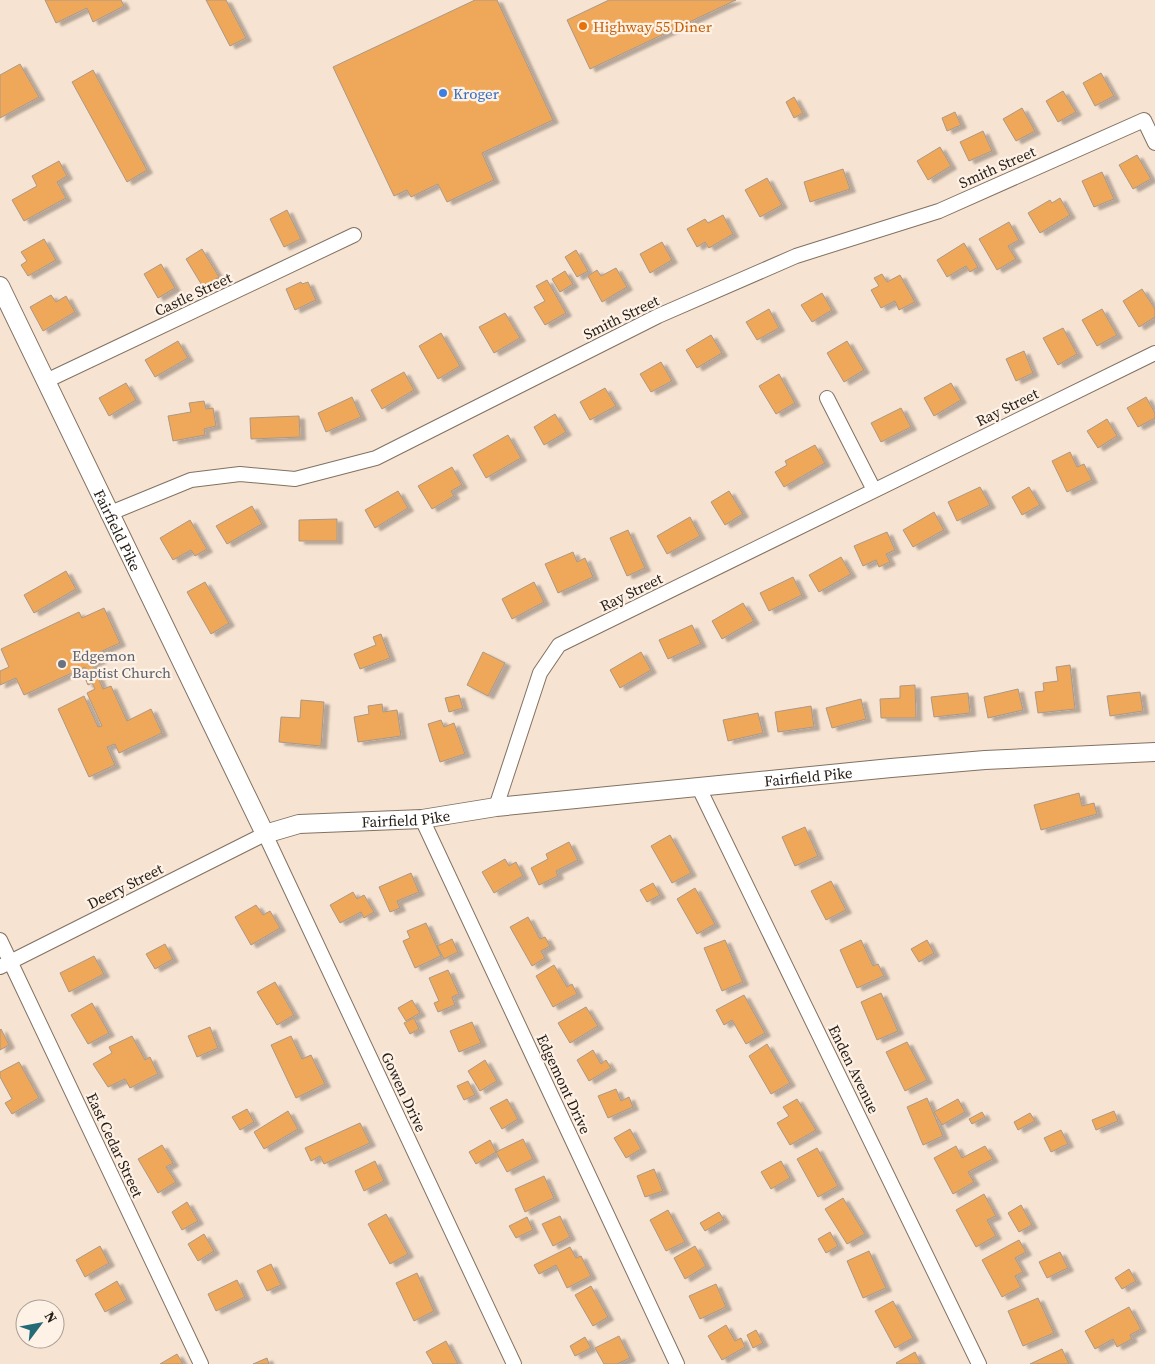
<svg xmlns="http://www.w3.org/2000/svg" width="1155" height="1364" font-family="'Source Serif 4',serif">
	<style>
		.building { fill: #efa85a; stroke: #aa9887; filter: url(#shadow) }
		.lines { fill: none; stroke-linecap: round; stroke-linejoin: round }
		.minor-casing { stroke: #827161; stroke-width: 16 }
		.tertiary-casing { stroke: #827161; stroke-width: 20 }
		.minor { stroke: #fff; stroke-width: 14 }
		.tertiary { stroke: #fff; stroke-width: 18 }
		.food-dot { fill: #e8710a; stroke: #fef2e7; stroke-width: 2 }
		.shop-dot { fill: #3f7fe0; stroke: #fef2e7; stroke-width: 2 }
		.worship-dot { fill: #6b7280; stroke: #fef2e7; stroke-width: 2 }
		.labels { text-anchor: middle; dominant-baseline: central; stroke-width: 4.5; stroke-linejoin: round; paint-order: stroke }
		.food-label { font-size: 15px; fill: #c56008; stroke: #fef2e7; text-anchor: start }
		.shop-label { font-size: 15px; fill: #366cbe; stroke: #fef2e7; text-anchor: start }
		.street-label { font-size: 15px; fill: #272019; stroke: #fef2e7 }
		.worship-label { font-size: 15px; fill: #5b616d; stroke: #fef2e7; text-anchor: start }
	</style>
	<defs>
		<filter id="shadow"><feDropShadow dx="5.5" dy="3" stdDeviation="1" flood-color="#0004"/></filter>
	</defs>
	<rect width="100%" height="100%" fill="#f7e3d1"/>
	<!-- building -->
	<path class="building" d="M45 0H121L124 6 93 22 87 8 56 23Z
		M206 0H226L246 38 230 46Z
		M475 0H497L553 120 482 153 494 180 447 202 438 184 411 197 407 190 394 196 333 67Z
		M609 0H736L590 69 567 20Z
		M20 64 39 97 0 118V75Z
		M93 70 147 170 127 182 72 82Z
		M1101 73 1114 96 1095 106 1083 83Z
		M1063 91 1076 112 1058 122 1046 101Z
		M794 97 803 113 794 118 786 102Z
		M1022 108 1035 131 1016 141 1003 119Z
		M955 112 961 125 947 131 942 118Z
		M983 131 992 151 969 161 960 142Z
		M940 147 951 166 928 180 917 161Z
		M1137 155 1151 179 1133 189 1119 165Z
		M59 161 67 176 57 182 66 198 24 221 12 200 37 186 32 176Z
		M843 169 850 189 810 202 804 182Z
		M1102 172 1114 199 1094 207 1082 181Z
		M767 178 782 205 760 217 745 190Z
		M1060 198 1070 215 1040 233 1028 213 1050 200 1052 203Z
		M287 210 301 239 284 247 270 219Z
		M723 215 733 234 709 248 705 242 697 247 687 229 705 219 708 223Z
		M1009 222 1019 240 1008 246 1016 259 997 270 979 239Z
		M44 239 56 260 28 276 21 265 27 261 21 252Z
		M662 242 672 260 650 273 640 254Z
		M964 243 978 267 970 272 966 266 947 277 937 260Z
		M202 249 219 277 203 287 186 259Z
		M576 250 588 271 577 277 565 257Z
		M161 264 175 288 158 298 144 274Z
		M616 268 627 287 602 302 588 276 597 270 601 276Z
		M565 271 573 284 560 292 552 279Z
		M882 274 887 282 900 275 915 302 899 310 895 301 881 308 871 290 879 286 874 278Z
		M547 280 566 313 545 325 534 307 545 301 536 286Z
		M301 282 302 284 308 282 316 300 295 310 286 289Z
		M1142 289 1155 309V317L1139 327 1123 301Z
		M822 293 832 310 812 322 801 305Z
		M51 295 56 302 66 296 75 312 43 331 30 307Z
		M769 309 779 328 757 340 746 322Z
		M1102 309 1117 335 1097 346 1082 320Z
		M505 313 520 338 494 353 479 327Z
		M1063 328 1077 354 1058 365 1043 338Z
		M441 333 460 366 438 379 419 346Z
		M711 335 722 353 697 368 686 350Z
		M178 341 188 358 155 377 145 360Z
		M847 341 864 370 844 382 827 353Z
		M1024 351 1033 373 1016 381 1006 359Z
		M661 362 672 381 651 392 640 374Z
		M404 372 414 390 382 409 371 390Z
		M779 374 795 403 776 414 759 386Z
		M126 383 136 400 109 416 99 398Z
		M951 383 961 400 934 416 924 398Z
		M605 388 616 406 590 420 580 402Z
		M352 397 361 417 326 432 318 413Z
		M1146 397 1155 413V418L1138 427 1127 408Z
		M204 401 206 409 213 408 216 426 204 429 205 435 173 441 168 416 191 412 189 403Z
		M901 408 911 427 881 442 871 423Z
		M555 414 566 432 544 445 534 427Z
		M299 416 300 437 251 439 250 418Z
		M1107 419 1117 436 1098 448 1087 431Z
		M508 435 521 458 486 478 473 455Z
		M815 445 825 463 784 487 775 472 787 465 785 461Z
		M1070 452 1077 467 1084 464 1092 480 1067 492 1052 461Z
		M452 467 462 485 451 491 454 496 432 509 418 486Z
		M980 487 990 505 957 521 948 502Z
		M1029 487 1040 505 1022 515 1012 497Z
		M398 491 408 508 375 528 365 510Z
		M729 491 743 514 725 525 711 502Z
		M252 506 262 524 227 544 216 526Z
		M934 512 944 530 913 547 903 530Z
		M690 517 700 536 667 554 657 536Z
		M337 519V541H299V520Z
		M190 520 207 549 195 556 191 550 173 560 160 538Z
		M628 530 645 568 627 576 610 538Z
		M887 532 895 550 886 554 890 562 879 567 876 560 863 566 854 546Z
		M573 552 577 562 585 558 593 577 558 593 545 564Z
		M841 557 851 574 819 592 809 575Z
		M66 571 76 589 34 613 24 595Z
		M793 577 802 595 769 611 760 593Z
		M205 582 229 623 211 634 187 592Z
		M534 582 544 602 512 619 502 599Z
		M743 603 754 621 722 639 712 621Z
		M104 608 120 643 100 652 101 660 92 664 96 672 101 670 103 675 98 677 103 689 111 686 127 721 151 709 162 733 119 753 115 744 107 747 115 765 89 777 58 709 84 696 98 727 102 726 87 693 95 689 92 683 88 685 84 676 88 674 85 667 24 695 16 678 0 685V671L9 667 1 649 79 612 82 618Z
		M692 625 701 644 668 659 659 640Z
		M381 634 390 658 360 669 354 654 376 645 373 637Z
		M483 652 505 663 488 696 467 685Z
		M641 652 651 670 620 688 610 670Z
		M1070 665 1075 709 1038 713 1035 692 1044 691 1043 683 1058 681 1056 667Z
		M915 685 916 718H881L880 699 900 698V686Z
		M1018 689 1023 710 988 718 984 697Z
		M1140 692 1143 711 1110 716 1107 696Z
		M968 693 970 713 934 717 931 697Z
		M459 695 463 708 449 712 445 698Z
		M861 699 866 719 832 728 826 708Z
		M301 700 324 702 321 746 279 742 281 717 300 718Z
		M382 704 383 712 397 710 401 736 358 742 354 717 369 714 368 706Z
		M811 706 814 727 778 732 775 712Z
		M758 713 763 733 728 741 723 720Z
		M441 720 444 727 454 723 465 754 440 762 428 724Z
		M1079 793 1082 806 1094 803 1097 814 1041 830 1034 805Z
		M805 827 818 856 795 866 782 837Z
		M670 835 691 873 672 883 651 846Z
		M569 842 578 860 556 871 558 876 539 885 531 868 548 859 546 854Z
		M505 859 509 866 516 862 523 876 494 893 482 872Z
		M411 873 419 892 397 901 400 908 390 912 379 887Z
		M831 881 846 910 826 920 811 891Z
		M653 883 660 895 647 902 640 890Z
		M695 888 715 924 697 934 677 899Z
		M353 892 357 899 364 895 374 912 364 918 361 912 340 923 330 905Z
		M256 905 263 915 270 911 280 928 251 945 235 917Z
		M528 917 540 939 545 937 550 946 541 951 545 958 532 966 510 927Z
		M426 923 441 956 415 968 403 941 410 938 407 931Z
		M452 939 458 952 444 959 437 946Z
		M725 940 743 982 722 991 704 948Z
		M861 940 873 966 878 964 884 976 857 988 840 950Z
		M927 940 934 953 919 962 911 949Z
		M165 944 173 959 155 969 146 954Z
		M94 956 104 974 69 992 60 973Z
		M554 965 567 987 572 984 577 994 553 1007 536 976Z
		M448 970 459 994 452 997 455 1005 438 1012 434 1003 439 1001 429 978Z
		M275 982 294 1015 277 1025 257 992Z
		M881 993 898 1031 877 1040 861 1002Z
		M744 995 765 1033 746 1044 732 1020 724 1025 716 1010Z
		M412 1000 420 1013 406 1021 398 1008Z
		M92 1003 109 1033 88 1044 71 1015Z
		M586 1007 598 1026 570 1043 558 1023Z
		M414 1018 419 1029 410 1034 404 1023Z
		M472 1022 481 1043 459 1052 450 1031Z
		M210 1027 218 1048 197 1057 188 1036Z
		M1 1029 9 1045 0 1050V1030Z
		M132 1036 145 1060 150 1057 158 1074 130 1088 125 1079 108 1087 93 1064 112 1053 109 1047Z
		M291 1036 302 1059 311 1055 325 1084 296 1098 271 1045Z
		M907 1042 927 1080 905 1091 886 1052Z
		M767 1044 790 1083 771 1094 749 1056Z
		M593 1050 601 1064 606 1060 611 1068 589 1081 577 1060Z
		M485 1060 497 1081 480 1091 468 1071Z
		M19 1062 39 1098 12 1114 5 1103 12 1099 0 1077V1072Z
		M468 1081 475 1095 464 1100 457 1086Z
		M616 1089 621 1101 629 1097 633 1107 608 1118 598 1096Z
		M927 1098 943 1136 923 1145 907 1107Z
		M507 1099 518 1119 502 1129 490 1108Z
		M797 1099 816 1130 790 1145 777 1123 789 1116 783 1107Z
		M958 1099 965 1112 942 1125 934 1112Z
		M247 1109 254 1122 240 1130 232 1117Z
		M288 1111 298 1129 264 1149 254 1132Z
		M1114 1111 1118 1121 1096 1130 1092 1120Z
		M982 1112 985 1117 972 1124 969 1119Z
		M1030 1113 1035 1121 1018 1130 1014 1122Z
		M360 1123 370 1143 324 1164 320 1156 311 1161 305 1148Z
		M630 1129 641 1149 626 1158 614 1138Z
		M1061 1130 1068 1144 1051 1152 1044 1138Z
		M523 1139 533 1159 507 1172 496 1152Z
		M490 1140 496 1152 476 1164 469 1152Z
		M162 1145 173 1163 166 1167 176 1182 158 1193 138 1159Z
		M956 1146 962 1158 985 1146 993 1159 968 1172 974 1182 953 1194 934 1158Z
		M817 1148 838 1186 818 1197 797 1159Z
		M375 1161 384 1181 364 1191 355 1171Z
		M781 1161 790 1178 771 1189 761 1172Z
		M654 1169 663 1191 645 1197 637 1176Z
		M544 1176 554 1198 525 1212 515 1189Z
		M984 1194 996 1216 987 1220 996 1236 976 1247 956 1210Z
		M843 1198 865 1234 847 1244 825 1209Z
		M187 1202 198 1221 182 1230 172 1212Z
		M1021 1205 1032 1225 1019 1232 1008 1213Z
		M668 1210 685 1242 666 1251 650 1220Z
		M719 1212 724 1220 705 1231 700 1223Z
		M386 1214 408 1254 390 1264 368 1224Z
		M560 1216 570 1237 553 1246 542 1224Z
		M527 1217 533 1230 516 1238 509 1226Z
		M830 1232 838 1246 826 1253 818 1239Z
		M204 1234 214 1251 198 1261 188 1244Z
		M1019 1240 1026 1252 1015 1258 1023 1272 1015 1276 1021 1287 1002 1297 982 1260Z
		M100 1246 109 1263 85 1277 76 1260Z
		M695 1246 706 1266 685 1279 674 1258Z
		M570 1247 576 1258 581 1256 591 1276 567 1288 556 1265 539 1274 534 1265Z
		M869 1251 886 1288 863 1298 847 1261Z
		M1060 1252 1068 1268 1047 1278 1039 1262Z
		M271 1264 281 1285 267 1291 257 1271Z
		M1129 1269 1136 1281 1122 1289 1115 1278Z
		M417 1273 434 1311 414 1321 396 1283Z
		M237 1280 245 1297 216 1311 208 1294Z
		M117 1281 127 1300 105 1312 95 1294Z
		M716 1284 726 1307 700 1319 689 1296Z
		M591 1286 608 1317 593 1326 575 1295Z
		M1038 1298 1054 1333 1023 1346 1008 1311Z
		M893 1301 913 1338 895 1348 875 1311Z
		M1129 1307 1141 1329 1130 1335 1132 1339 1117 1347 1113 1339 1095 1349 1085 1331Z
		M726 1325 735 1341 741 1338 745 1347 722 1360 708 1336Z
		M756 1330 763 1343 753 1348 747 1335Z
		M619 1336 630 1358 617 1364H604L595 1348Z
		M585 1337 591 1348 575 1356 570 1346Z
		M446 1341 458 1364H433L426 1352Z
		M1062 1349 1069 1364H1030Z
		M915 1352 921 1364H897L896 1363Z
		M177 1354 183 1364H160Z
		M267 1358 269 1364H253Z"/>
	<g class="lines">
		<!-- minor casing -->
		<g class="minor-casing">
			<path id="minor" d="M46 381 354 235
				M827 398 874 490
				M108 514 191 480 240 474 295 479 376 458 658 316 796 256 939 211 1144 120 1155 143
				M699 788 979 1364
				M496 807 540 673 559 645 1155 353
				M422 819 677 1364
				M0 940 201 1364
				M0 967 265 834 514 1364"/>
		</g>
		<!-- tertiary casing -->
		<g class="tertiary-casing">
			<g id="tertiary">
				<path id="s1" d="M0 286 265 834 299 824 422 819 496 807 891 768 985 760 1155 752"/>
			</g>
		</g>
		<!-- minor -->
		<use href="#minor" class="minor"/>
		<!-- tertiary -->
		<use href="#tertiary" class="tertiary"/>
	</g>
	<!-- markers -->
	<circle class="food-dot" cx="583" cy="26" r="5"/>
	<circle class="shop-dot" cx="443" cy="93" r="5"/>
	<circle class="worship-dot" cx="62" cy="664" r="5"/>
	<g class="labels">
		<!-- food labels -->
		<g class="food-label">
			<text x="593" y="26">Highway 55 Diner</text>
		</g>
		<!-- shop labels -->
		<g class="shop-label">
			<text x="453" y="93">Kroger</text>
		</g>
		<!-- street labels -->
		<g class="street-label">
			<text transform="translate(997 167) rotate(-24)">Smith Street</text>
			<text transform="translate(193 294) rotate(-25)">Castle Street</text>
			<text transform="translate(621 317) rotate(-26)">Smith Street</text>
			<text transform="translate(1007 407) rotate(-26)">Ray Street</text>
			<text stroke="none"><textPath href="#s1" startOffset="271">Fairfield Pike</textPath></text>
			<text transform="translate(631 592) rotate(-26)">Ray Street</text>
			<text stroke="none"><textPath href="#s1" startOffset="1156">Fairfield Pike</textPath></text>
			<text stroke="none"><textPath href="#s1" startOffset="751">Fairfield Pike</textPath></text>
			<text transform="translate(125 886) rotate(-27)">Deery Street</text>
			<text transform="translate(854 1069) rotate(64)">Enden Avenue</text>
			<text transform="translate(564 1084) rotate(65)">Edgemont Drive</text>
			<text transform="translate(404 1092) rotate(65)">Gowen Drive</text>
			<text transform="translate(115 1145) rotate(65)">East Cedar Street</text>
		</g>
		<!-- worship labels -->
		<g class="worship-label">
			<text x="72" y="655">Edgemon<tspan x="72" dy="17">Baptist Church</tspan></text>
		</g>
	</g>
	<!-- north arrow -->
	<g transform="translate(40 1324) rotate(58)"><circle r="24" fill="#fef2e7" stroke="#a89e95"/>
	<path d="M0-4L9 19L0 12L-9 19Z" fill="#236c77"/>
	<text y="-8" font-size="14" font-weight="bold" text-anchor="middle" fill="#272019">N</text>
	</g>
</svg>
